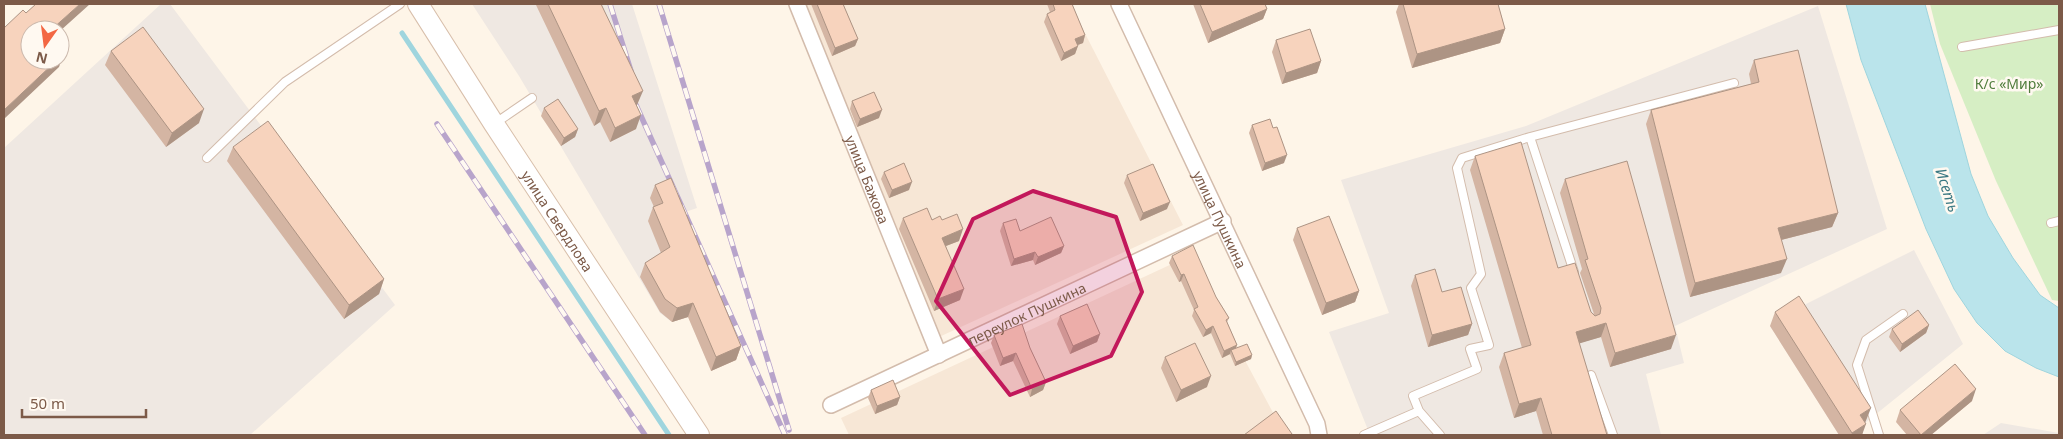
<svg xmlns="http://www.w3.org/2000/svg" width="2063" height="439" font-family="'Noto Sans',sans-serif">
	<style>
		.residential { fill: #f7e7d6 }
		.industrial { fill: #efe8e2 }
		.green { fill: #d6eec4 }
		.water { fill: #bae4eb; stroke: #9fd5de }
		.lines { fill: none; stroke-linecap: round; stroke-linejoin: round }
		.stream { stroke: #9fd5de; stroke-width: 5 }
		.lane-casing { stroke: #d3bcac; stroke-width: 10 }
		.street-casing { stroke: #d3bcac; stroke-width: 18 }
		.secondary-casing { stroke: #d8bfab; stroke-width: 22 }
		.lane { stroke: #fff; stroke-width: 8 }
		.street { stroke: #fff; stroke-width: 15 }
		.secondary { stroke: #fff; stroke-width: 20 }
		.rail-casing { stroke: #b8a4cb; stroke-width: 5.5 }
		.rail { stroke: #fff9f1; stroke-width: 4; stroke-dasharray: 11; stroke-linecap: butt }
		.wall { fill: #d4b5a3 }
		.shaded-wall { fill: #ad9484 }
		.building { fill: #f7d3bd; stroke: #ad9484 }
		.marked { fill: #c2185b; fill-opacity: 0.2; stroke: #c2185b; stroke-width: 4; stroke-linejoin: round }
		.labels { text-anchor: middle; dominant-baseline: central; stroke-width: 5; stroke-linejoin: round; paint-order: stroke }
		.park-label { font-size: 14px; fill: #507d3c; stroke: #fff9f1 }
		.street-label { font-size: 14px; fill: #7c5a48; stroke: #fff9f1 }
		.water-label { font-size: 15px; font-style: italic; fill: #3a7882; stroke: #fff9f1 }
	</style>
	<rect width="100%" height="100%" fill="#fef5e8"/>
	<!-- residential -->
	<path class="residential" d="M804 4H1070L1183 225 939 337Z
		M1189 256 1285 435H849L841 418Z"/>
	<!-- industrial -->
	<path class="industrial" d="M161 4H170L395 305 250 435H4V148Z
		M472 4H632L697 208 676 215 711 370 688 317 672 322 660 313 519 76Z
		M1818 6 1887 229 1675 326 1684 363 1646 374 1661 435H1370L1329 332 1389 313 1341 180 1526 126Z
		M1914 250 1963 344 1865 423 1845 435H1839L1770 326 1794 310Z
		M2001 423 2059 433V435H1983Z"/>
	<!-- green -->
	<path class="green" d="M1930 4H2059V301L2052 300 1996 181 1940 44Z"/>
	<!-- water -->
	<path class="water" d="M1846 4H1925L1971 174 1988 216 2013 258 2040 295 2059 308V377L2036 368 2005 351 1977 323 1954 289 1926 229 1861 60Z"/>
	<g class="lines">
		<!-- stream -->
		<path class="stream" d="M402 33 669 435"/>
		<!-- lane casing -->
		<g class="lane-casing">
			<path id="lane" d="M1962 47 2059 30
				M494 124 532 98
				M1530 137 1734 83
				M207 158 285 82 400 4
				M2051 223 2059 221
				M1591 375 1613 435
				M1419 411 1440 435
				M1364 435 1419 411 1413 396 1477 369 1470 349 1489 345 1471 288 1481 274 1457 168 1462 158 1530 137 1574 272
				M1879 435 1857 365 1866 340 1903 314"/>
		</g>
		<!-- street casing -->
		<g class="street-casing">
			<g id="street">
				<path id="s1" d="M797 4 939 355"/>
				<path id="s2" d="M1119 4 1317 424 1319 435"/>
				<path id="s3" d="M831 405 1223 221"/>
			</g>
		</g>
		<!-- secondary casing -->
		<g class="secondary-casing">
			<g id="secondary">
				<path id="s4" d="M418 4 494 124 699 435"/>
			</g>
		</g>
		<!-- lane -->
		<use href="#lane" class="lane"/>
		<!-- street -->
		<use href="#street" class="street"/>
		<!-- secondary -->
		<use href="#secondary" class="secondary"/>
		<!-- rail casing -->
		<g class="rail-casing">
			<path id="rail" d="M610 4 631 71
				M659 4 789 430
				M636 105 785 435
				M437 124 645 435"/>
		</g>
		<!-- rail -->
		<use href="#rail" class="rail"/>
	</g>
	<!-- wall -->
	<path class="wall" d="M537 4H601L637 105 636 129 610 142 600 122 594 126 536 5Z
		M811 4H843L858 39 855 46 832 56Z
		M1047 4H1072L1085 35 1083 43 1078 45 1075 54 1061 61 1044 22 1047 14 1050 12Z
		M1193 4H1265L1267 9 1263 19 1208 43Z
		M1399 4H1498L1505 29 1500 43 1412 68 1396 12Z
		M1276 40 1321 61 1317 73 1282 84 1272 52Z
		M111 51 199 123 166 147 105 65Z
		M1754 60 1838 213 1832 227 1781 240V273L1690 297 1646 124 1651 110 1751 84 1749 74Z
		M852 101 879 118 857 127 850 109Z
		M544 108 578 129 575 137 561 146 541 116Z
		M1252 125 1284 163 1262 171 1249 133Z
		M233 147 384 279 379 294 344 319 227 161Z
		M1475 156 1591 312 1594 314 1580 273 1582 269 1560 193 1565 179 1671 349 1610 367 1601 337 1579 343 1607 435H1543L1536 411 1514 418 1499 367 1504 353 1522 348 1470 170Z
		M884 172 909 190 889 198 881 179Z
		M1127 175 1167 209 1140 221 1124 183Z
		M655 185 741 346 736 360 711 371 688 317 672 322 660 312 640 277 645 263 661 253 648 221 653 207H654L650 198Z
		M903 218 942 220 959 241 946 246 960 300 934 311 899 229Z
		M1003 223 1020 231 1064 246 1061 253 1035 265 1033 260 1011 266 1000 231Z
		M1297 228 1359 291 1355 302 1322 315 1293 240Z
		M1172 256 1216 297 1229 318 1227 322 1237 345 1236 348 1252 355 1251 359 1235 366 1230 354 1222 358 1211 333 1203 337 1192 316 1194 310 1181 281 1179 282 1169 263Z
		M1415 275 1442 292 1472 324 1468 335 1428 347 1411 286Z
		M1775 312 1865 423 1862 435H1839L1770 326Z
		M1060 316 1100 334 1097 342 1070 354 1057 324Z
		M1929 325 1926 333 1900 352 1889 337 1892 329Z
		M994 335 1030 348 1046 382 1043 390 1030 397 1013 361 1000 366 991 343Z
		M1165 357 1207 387 1176 402 1161 368Z
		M871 390 900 397 897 405 875 414 868 398Z
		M1972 401 1931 435H1907L1896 422 1900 410Z"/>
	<!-- shaded-wall -->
	<path class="shaded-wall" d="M80 4H90L60 31V30H51Z
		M1267 9 1263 19 1208 43 1212 32Z
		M1505 29 1500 43 1412 68 1417 54Z
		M1085 35 1083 43 1072 47 1075 39Z
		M858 39 855 46 832 56 835 48Z
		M1078 46 1075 54 1061 61 1064 53Z
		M64 53 59 67 4 119V110L57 60H60V57Z
		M1321 61 1317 73 1282 84 1286 73Z
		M643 91 637 105 627 110 632 96Z
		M606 108 600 122 594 126 599 111Z
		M204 109 199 123 166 147 172 133Z
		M882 110 879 118 857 127 860 119Z
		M641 115 636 129 610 142 615 128Z
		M578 129 575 137 561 146 564 138Z
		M1287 155 1284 163 1262 171 1265 163Z
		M912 182 909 190 889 198 892 190Z
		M1170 202 1167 209 1140 221 1143 213Z
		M1838 213 1832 227 1773 242 1778 228Z
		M963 229 959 241 938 249 942 238Z
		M1064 246 1061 253 1035 265 1038 257Z
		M1035 252 1033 260 1011 266 1014 259Z
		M1787 259 1781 273 1690 297 1695 283Z
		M1184 274 1181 281 1179 282 1181 275Z
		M384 279 379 294 344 319 349 305Z
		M964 289 960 300 934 311 938 299Z
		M1359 291 1355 302 1322 315 1326 303Z
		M693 303 688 317 672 322 677 308Z
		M1606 323 1601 337 1571 346 1576 332Z
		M1472 324 1468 335 1428 347 1432 335Z
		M1929 325 1926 333 1900 352 1902 344Z
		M1213 326 1211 333 1203 337 1206 330Z
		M1100 334 1097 342 1070 354 1073 346Z
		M1676 335 1671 349 1610 367 1615 353Z
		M1237 345 1234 352 1231 350 1230 354 1222 358 1224 351Z
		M741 346 736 360 711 371 716 357Z
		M1016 353 1013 361 1000 366 1003 358Z
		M1252 355 1251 359 1235 366 1236 362Z
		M1211 376 1207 387 1176 402 1181 390Z
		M1046 382 1043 390 1030 397 1032 389Z
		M1976 389 1972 401 1931 435H1921Z
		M900 397 897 405 875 414 877 406Z
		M1541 398 1536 411 1514 418 1519 404Z
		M1871 408 1865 423 1860 415Z
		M1866 424 1862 435H1851L1852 433Z"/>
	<!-- building -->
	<path class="building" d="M36 4H80L51 30H30V60H57L4 110V28L23 10 26 13Z
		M548 4H601L643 91 632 96 641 115 615 128 606 108 599 111Z
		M817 4H843L858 39 835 48Z
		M1053 4H1072L1085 35 1075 39 1078 46 1064 53 1047 14 1055 10Z
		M1200 4H1265L1267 9 1212 32Z
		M1403 4H1498L1505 29 1417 54Z
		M143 27 204 109 172 133 111 51Z
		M1310 29 1321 61 1286 73 1276 40Z
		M60 49 64 53 60 57Z
		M1798 50 1838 213 1778 228 1787 259 1695 283 1651 110 1759 82 1754 60Z
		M874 92 882 110 860 119 852 101Z
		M558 99 578 129 564 138 544 108Z
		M1270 119 1273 128 1277 127 1287 155 1265 163 1252 125Z
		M268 121 384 279 349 305 233 147Z
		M1521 142 1558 268 1575 263 1591 312 1595 316 1600 314 1601 308 1585 260 1588 259 1565 179 1627 161 1676 335 1615 353 1606 323 1576 332 1607 435H1552L1541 398 1519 404 1504 353 1531 345 1475 156Z
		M904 163 912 182 892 190 884 172Z
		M1153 164 1170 202 1143 213 1127 175Z
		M671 178 741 346 716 357 693 303 677 308 665 299 645 263 670 247 653 207 663 203 655 185Z
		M927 208 932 220 940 216 942 220 957 214 963 229 942 238 964 289 938 299 903 218Z
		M1329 216 1359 291 1326 303 1297 228Z
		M1051 217 1064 246 1038 257 1035 252 1014 259 1003 223 1016 219 1020 231Z
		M1193 245 1216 297 1229 318 1226 320 1237 345 1224 351 1213 326 1206 330 1194 309 1198 307 1184 274 1181 275 1172 256Z
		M1435 269 1442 292 1461 287 1472 324 1432 335 1415 275Z
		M1799 296 1871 408 1860 415 1866 424 1852 433 1775 312Z
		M1087 304 1100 334 1073 346 1060 316Z
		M1918 310 1929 325 1902 344 1892 329Z
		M1022 324 1030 348 1046 382 1032 389 1016 353 1003 358 994 335Z
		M1195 343 1211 376 1181 390 1165 357Z
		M1247 344 1252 355 1236 362 1231 350Z
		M1955 364 1976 389 1921 435 1900 410Z
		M893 380 900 397 877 406 871 390Z
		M1276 411 1292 434 1290 435H1244Z"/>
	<!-- marked area -->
	<path class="marked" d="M1033 191 1116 217 1142 292 1111 356 1010 395 936 301 973 219Z"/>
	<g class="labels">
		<!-- park labels -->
		<g class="park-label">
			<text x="2009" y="83">К/с «Мир»</text>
		</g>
		<!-- street labels -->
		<g class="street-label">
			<text stroke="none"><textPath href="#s1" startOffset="189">улица Бажова</textPath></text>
			<text stroke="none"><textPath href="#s2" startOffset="238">улица Пушкина</textPath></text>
			<text stroke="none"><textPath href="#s4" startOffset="258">улица Свердлова</textPath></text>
			<text stroke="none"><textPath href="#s3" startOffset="216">переулок Пушкина</textPath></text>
		</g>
		<!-- water labels -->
		<g class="water-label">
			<text transform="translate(1948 190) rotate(72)">Исеть</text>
		</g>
	</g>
	<!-- border -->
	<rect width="2063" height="439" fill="none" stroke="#7c5a48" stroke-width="10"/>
	<!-- north arrow -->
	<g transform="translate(45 45) rotate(194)"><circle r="24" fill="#fff9f1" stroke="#cbb9ad"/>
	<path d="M0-4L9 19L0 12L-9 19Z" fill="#f36743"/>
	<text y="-8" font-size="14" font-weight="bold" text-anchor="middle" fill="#7c5a48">N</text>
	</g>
	<!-- scale -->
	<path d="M22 409v8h124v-8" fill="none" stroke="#7c5a48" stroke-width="2.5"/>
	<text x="30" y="409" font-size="15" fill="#7c5a48" stroke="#fff9f1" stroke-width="4" paint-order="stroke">50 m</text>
</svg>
